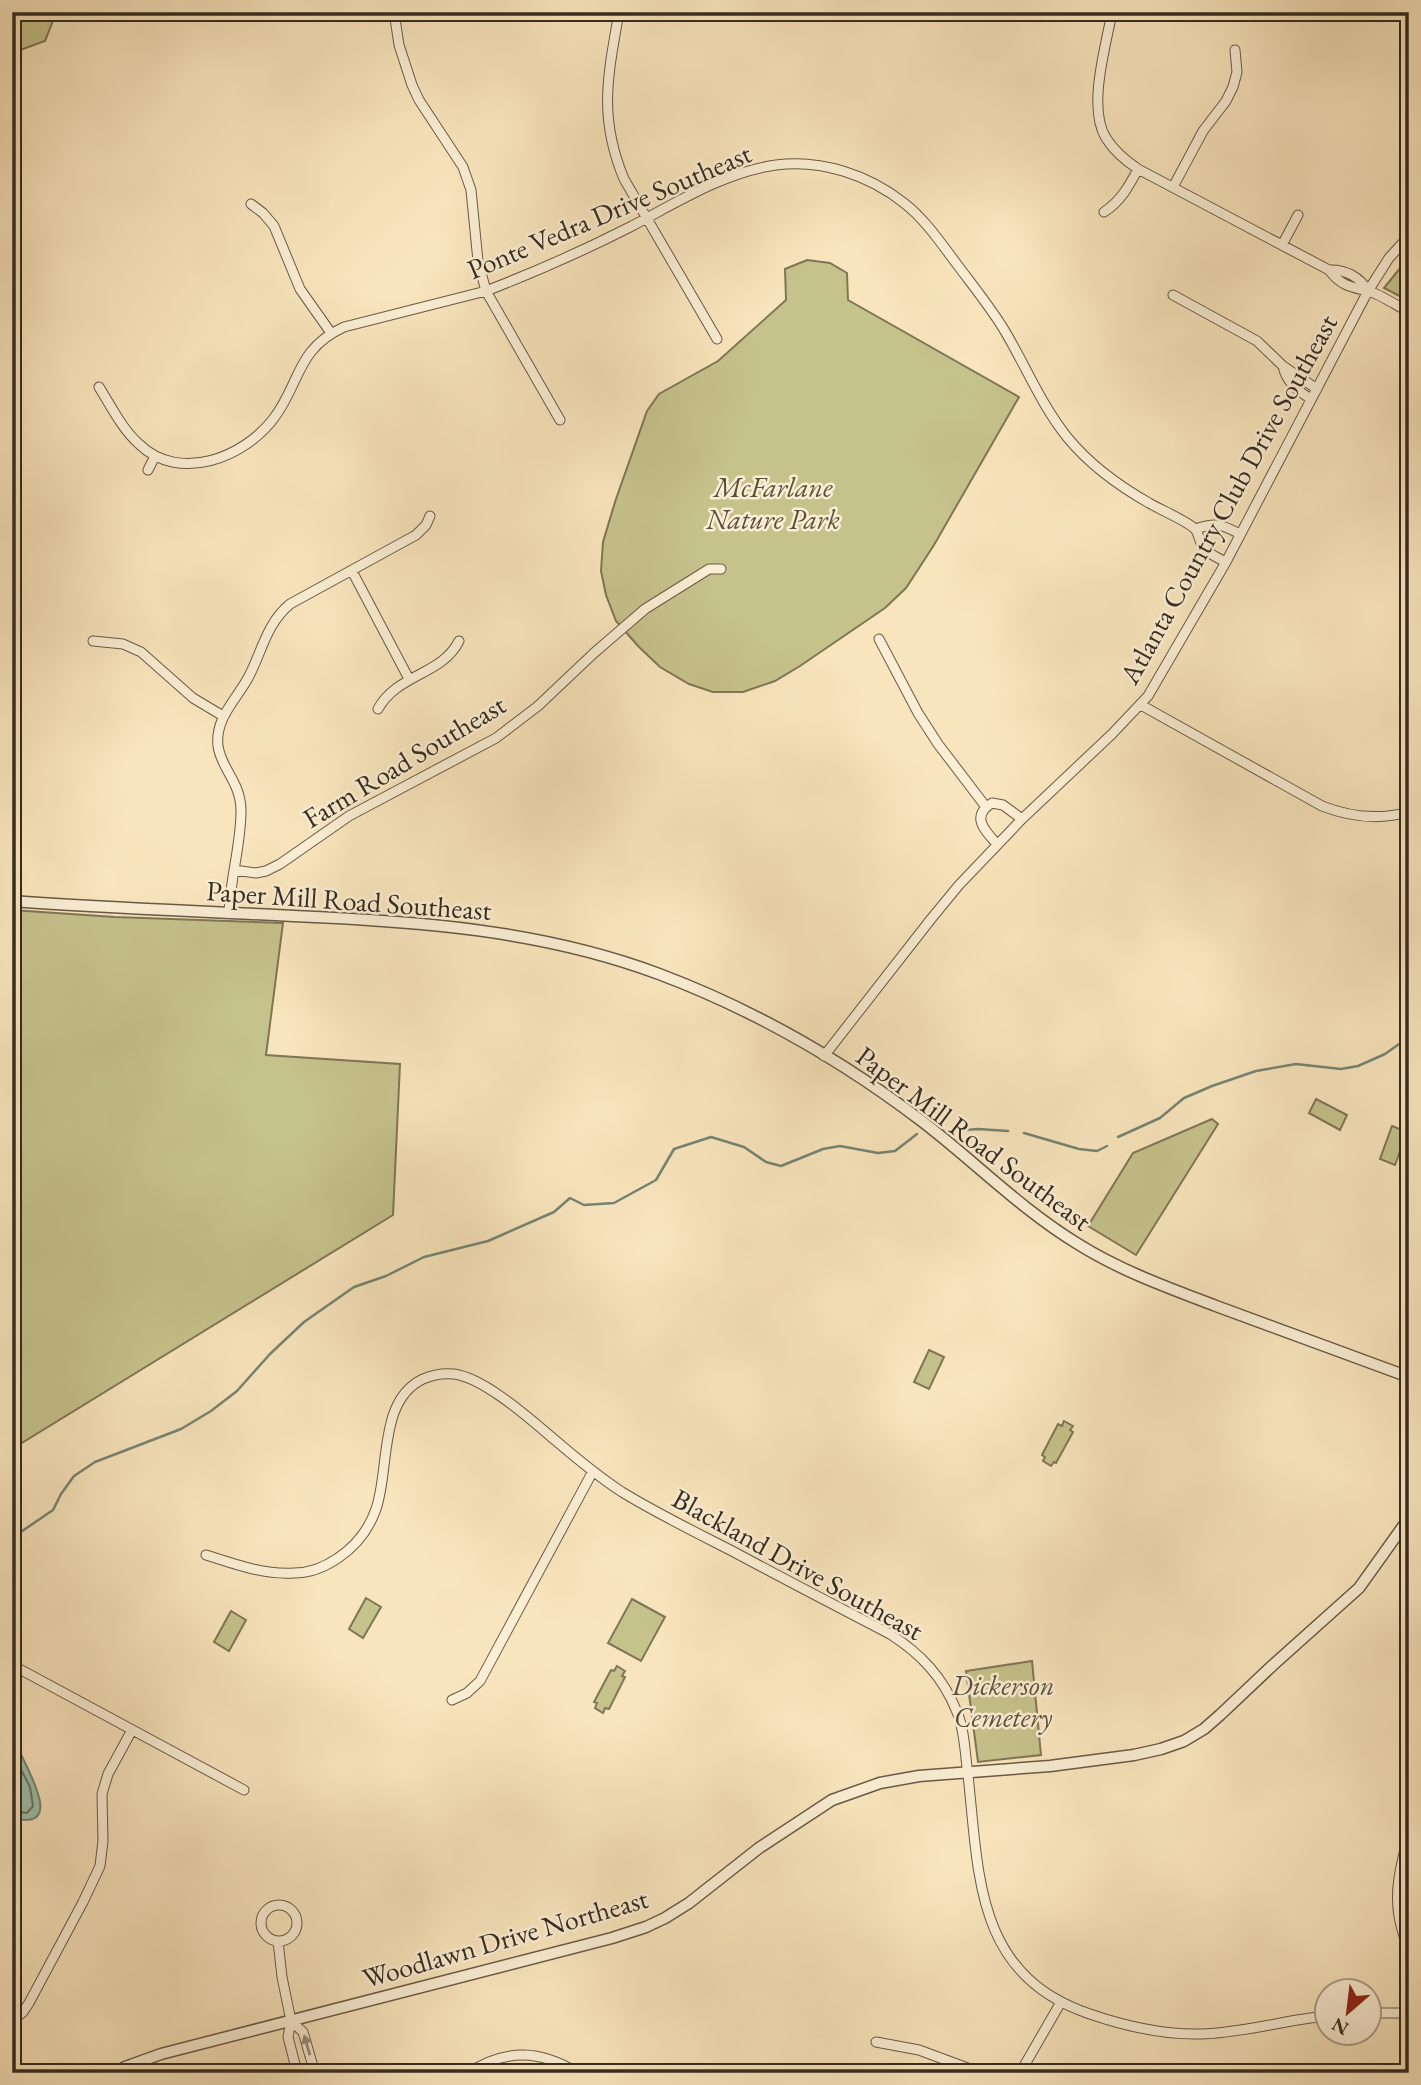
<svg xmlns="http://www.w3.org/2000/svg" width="1421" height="2085" font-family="'EB Garamond',serif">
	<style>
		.green { fill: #c6c28c; stroke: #7e7656; stroke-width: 2 }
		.water { fill: #9fc0ac; stroke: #758474; stroke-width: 2 }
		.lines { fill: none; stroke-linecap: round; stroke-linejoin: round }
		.shore { stroke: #6a7666; stroke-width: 2 }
		.stream { stroke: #758474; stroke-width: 2.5 }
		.minor-casing { stroke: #675a47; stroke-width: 11 }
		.tertiary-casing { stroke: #675a47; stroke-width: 13 }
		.minor { stroke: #fbeed4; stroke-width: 9 }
		.tertiary { stroke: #fbeed4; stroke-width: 10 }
		.oneway { fill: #988c7a }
		.labels { text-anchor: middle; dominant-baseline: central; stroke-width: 5; stroke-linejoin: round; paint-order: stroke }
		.street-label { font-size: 28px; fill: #362b20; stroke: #fbeed4 }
		.park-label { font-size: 28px; font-style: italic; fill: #5a513b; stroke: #fbeed4 }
	</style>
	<rect width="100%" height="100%" fill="#f9e5bd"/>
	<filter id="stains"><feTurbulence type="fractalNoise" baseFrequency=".00286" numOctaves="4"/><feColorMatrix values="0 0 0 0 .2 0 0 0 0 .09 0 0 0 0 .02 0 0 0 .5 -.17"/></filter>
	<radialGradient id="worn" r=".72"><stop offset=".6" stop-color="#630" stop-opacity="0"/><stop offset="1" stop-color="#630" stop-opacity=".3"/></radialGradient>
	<!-- green -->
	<path class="green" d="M12 12H56V13L45 41 12 53Z
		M1409 257V301L1384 288Z
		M807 260 830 263 847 273 848 300 1019 397 934 545 906 588 885 608 800 666 775 681 743 692H713L689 684 660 667 639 647 616 621 606 595 601 571 603 542 615 502 647 411 659 394 718 361 786 300 785 269Z
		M12 910 115 917 283 923 266 1055 400 1064 393 1215 12 1449Z
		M1316 1099 1347 1115 1340 1130 1309 1113Z
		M1212 1119 1218 1124 1136 1255 1088 1226 1133 1153Z
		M1392 1126 1407 1132 1395 1165 1380 1159Z
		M929 1350 944 1357 929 1389 914 1382Z
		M1064 1421 1073 1426 1070 1430 1073 1432 1056 1463 1054 1462 1051 1466 1043 1461 1045 1457 1042 1455 1058 1424 1062 1426Z
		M366 1598 381 1607 363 1638 349 1629Z
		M632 1599 665 1617 641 1661 608 1643Z
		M231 1611 246 1620 229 1651 214 1642Z
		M1032 1661 1041 1755 978 1762 966 1671Z
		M617 1666 625 1671 622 1676 625 1677 609 1709 605 1708 603 1713 595 1708 597 1703 594 1702 611 1670 614 1671Z"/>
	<!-- water -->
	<path class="water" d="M12 1727C14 1732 14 1738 16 1743 22 1762 70 1833 12 1818Z"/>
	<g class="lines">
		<!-- shore -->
		<path class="shore" d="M12 1752 30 1787 33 1806 27 1813 12 1811"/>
		<!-- stream -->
		<path class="stream" d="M952 1131 978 1129 1008 1131
			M1024 1133 1079 1149 1097 1151 1107 1146
			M1118 1137 1160 1118 1184 1098 1212 1086 1256 1071 1296 1064 1341 1069 1358 1066 1385 1054 1409 1037
			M12 1538 53 1510 61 1494 74 1476 95 1462 181 1429 211 1411 237 1391 270 1354 304 1322 354 1287 386 1276 424 1257 488 1241 554 1212 570 1198 584 1205 614 1203 656 1180 674 1149 711 1137 744 1147 766 1162 781 1166 823 1149 840 1146 878 1153 895 1151 917 1134"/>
		<!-- minor casing -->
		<g class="minor-casing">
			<path id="minor" d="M394 12 399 45 412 85 419 100 463 167 471 190 478 261 486 291 560 420
				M619 12C608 76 598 116 624 179L717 339
				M1112 12C1106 46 1087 108 1106 138 1114 151 1126 161 1138 169L1329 270C1341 286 1351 287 1368 291 1380 294 1397 306 1409 312
				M1173 187 1203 131 1226 101 1233 87 1237 72 1235 50
				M251 204 263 213 274 226 300 289 331 333
				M1104 212C1121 201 1129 186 1138 169
				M1282 245 1298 215
				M1329 270C1345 269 1360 277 1368 291
				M1173 295 1257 341 1283 366 1317 389
				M1283 366C1286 382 1298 391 1311 399
				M99 387C111 406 122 429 139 444 179 483 244 458 274 418 301 382 296 349 344 327L486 291C535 272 583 251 630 227 676 203 724 172 776 165 821 159 869 175 904 203 926 220 943 246 959 267 974 287 990 307 1003 328 1025 364 1040 403 1067 437 1089 464 1119 486 1149 503 1159 509 1189 522 1195 529 1198 532 1199 539 1201 543 1206 553 1216 557 1226 562
				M148 470 155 456
				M1195 529C1216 522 1221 524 1240 534
				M352 571 409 679
				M879 639 918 713 938 744 986 807
				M93 641 123 644 141 652 193 698 223 716
				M1141 705 1322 806C1350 817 1380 820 1409 812
				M378 709C397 674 442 675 459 641
				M997 844C985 831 970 816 992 803L1003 805 1022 819
				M234 870 256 873 266 871 280 864 349 816 496 738 538 706 594 653 645 609 709 569H721
				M229 913C230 879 241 845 241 811 241 782 221 769 218 746 215 718 236 700 248 678 262 652 266 624 290 604L416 535 426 525 430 516
				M824 1056 931 919 959 885 1022 819 1112 734 1148 696 1226 562 1368 291 1389 258 1409 236
				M206 1555C234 1564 264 1575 294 1573 310 1573 325 1567 338 1558 356 1546 369 1529 376 1509 390 1469 378 1400 423 1379 432 1375 444 1373 454 1374 485 1378 531 1420 555 1440 576 1458 599 1477 622 1492 658 1514 697 1533 734 1552 786 1580 838 1607 890 1634 921 1654 943 1677 957 1712 965 1731 965 1755 968 1775 979 1874 975 1974 1087 2013 1124 2026 1161 2035 1201 2034 1243 2033 1285 2020 1326 2016
				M12 1665 244 1790
				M452 1700 467 1693 480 1681 593 1471
				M1409 1834C1402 1861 1394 1888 1399 1916 1401 1929 1406 1941 1409 1954
				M261 1923a18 18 0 1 1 36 0a18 18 0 1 1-36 0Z
				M278 1941 282 1977 291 2021 288 2037 296 2068 303 2073
				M1368 2013H1409
				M12 2021 23 2012 29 2003 83 1902 100 1866 103 1841 102 1794 108 1774 132 1730
				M291 2021 303 2032 312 2063 307 2073
				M876 2042 919 2050 981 2073
				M468 2073C507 2048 540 2050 578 2073
				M1020 2073 1061 2002"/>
		</g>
		<!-- tertiary casing -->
		<g class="tertiary-casing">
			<path id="tertiary" d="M12 901C106 908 199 911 293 916 416 921 542 930 659 974 752 1009 843 1061 923 1122 975 1162 1022 1210 1078 1244 1121 1271 1169 1288 1216 1306 1280 1330 1345 1353 1409 1377
				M115 2073 125 2067 161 2054 612 1938 646 1927 665 1918 689 1903 759 1848 832 1800 880 1783 919 1776 1050 1766 1134 1755 1161 1749 1184 1741 1204 1729 1220 1715 1273 1665 1359 1588 1409 1518"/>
		</g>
		<!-- minor -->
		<use href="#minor" class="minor"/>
		<!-- tertiary -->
		<use href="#tertiary" class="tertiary"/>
	</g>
	<!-- one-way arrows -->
	<defs><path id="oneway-solid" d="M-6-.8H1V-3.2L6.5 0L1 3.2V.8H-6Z" transform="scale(1.75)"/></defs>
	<use class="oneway" href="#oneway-solid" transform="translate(307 2045) rotate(-106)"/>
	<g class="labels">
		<!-- street labels -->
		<g class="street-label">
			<text transform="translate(609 211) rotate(-23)">Ponte Vedra Drive Southeast</text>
			<text transform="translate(1228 499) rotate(-61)">Atlanta Country Club Drive Southeast</text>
			<text transform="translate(404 761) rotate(-31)">Farm Road Southeast</text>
			<text transform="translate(349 900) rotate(4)">Paper Mill Road Southeast</text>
			<text transform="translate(974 1138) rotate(37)">Paper Mill Road Southeast</text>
			<text transform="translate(798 1564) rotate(29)">Blackland Drive Southeast</text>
			<text transform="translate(505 1938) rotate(-16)">Woodlawn Drive Northeast</text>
		</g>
		<!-- park labels -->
		<g class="park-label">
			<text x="773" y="487">McFarlane<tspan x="773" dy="32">Nature Park</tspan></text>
			<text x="1003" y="1685">Dickerson<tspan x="1003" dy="32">Cemetery</tspan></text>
		</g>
	</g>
	<!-- margin -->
	<rect width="1421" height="2085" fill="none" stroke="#f9e5bd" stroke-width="42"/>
	<rect x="14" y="14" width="1393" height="2057" fill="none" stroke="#362b20" stroke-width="3.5"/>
	<rect x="21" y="21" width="1379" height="2043" fill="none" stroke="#362b20" stroke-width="2"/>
	<!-- north arrow -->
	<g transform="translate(1348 2012) rotate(208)"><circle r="33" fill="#fbeed4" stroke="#aca08c" stroke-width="2"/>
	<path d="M0-5L12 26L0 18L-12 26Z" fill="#8f2418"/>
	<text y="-10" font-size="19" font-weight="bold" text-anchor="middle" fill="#362b20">N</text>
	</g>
	<rect width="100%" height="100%" filter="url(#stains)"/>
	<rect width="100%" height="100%" fill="url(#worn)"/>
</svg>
